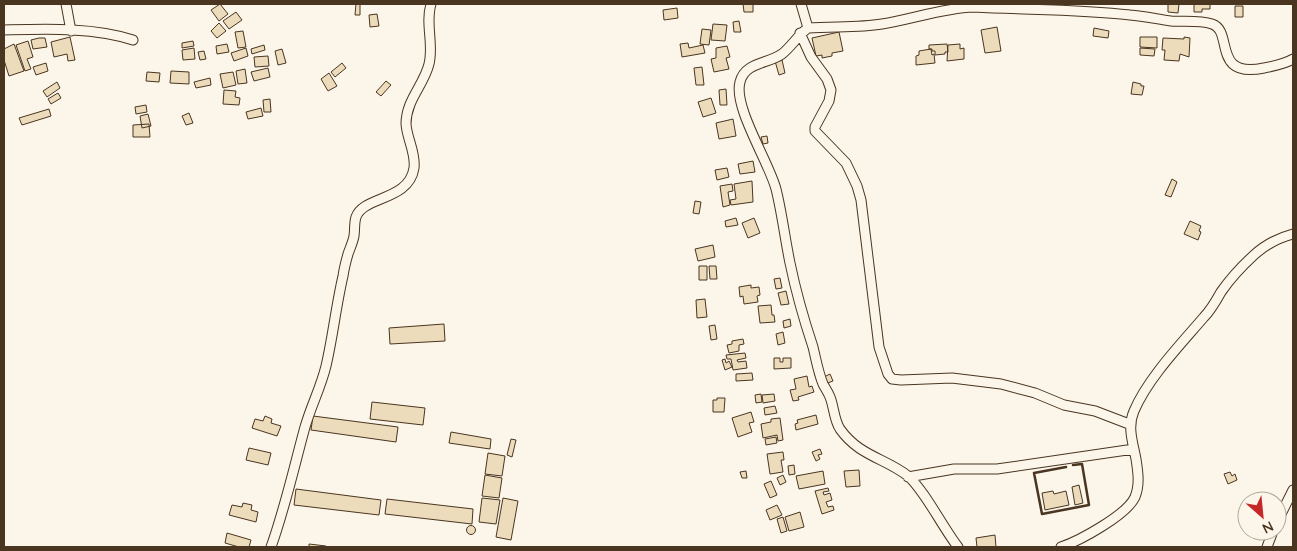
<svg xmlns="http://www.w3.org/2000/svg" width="1297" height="551" font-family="Quicksand,sans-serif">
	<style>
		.building { fill: #ecdcbc; stroke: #4a3520 }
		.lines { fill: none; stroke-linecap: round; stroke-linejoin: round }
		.minor-casing { stroke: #4a3520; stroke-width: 11 }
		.minor { stroke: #fbf6e9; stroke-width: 9 }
		.wall { stroke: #4a3520; stroke-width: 2.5 }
	</style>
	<rect width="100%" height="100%" fill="#fbf6e9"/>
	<!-- building -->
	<path class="building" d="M220 4 228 14 219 21 211 10Z
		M356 4H360V15H355Z
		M743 4H753V12H744Z
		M1168 4H1179L1178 13 1168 12Z
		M1194 4H1210V9H1202V12H1194Z
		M1235 6H1243V17H1235Z
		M677 8 678 18 664 20 663 10Z
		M236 12 242 20 229 29 223 21Z
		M377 14 379 26 370 27 369 15Z
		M739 21 741 32H734L733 22Z
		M219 23 226 31 217 38 211 31Z
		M713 24 727 25 725 41 711 40Z
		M997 27 1001 51 985 53 981 30Z
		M1094 28 1109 31 1108 38 1093 36Z
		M702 29 711 30 709 45 700 44Z
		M243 31 246 47 238 48 235 32Z
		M839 32 843 51 832 53V56L822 58V55L816 56 812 38Z
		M70 37 75 60 68 61 67 54 54 57 51 42Z
		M1140 37H1157V48L1140 47Z
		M1184 37 1190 38 1189 57 1180 54 1179 61 1164 60 1165 50H1162L1163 38 1184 39Z
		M39 38H45L47 47 33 49 31 40Z
		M28 41 33 57 27 59 31 69 25 71 16 45Z
		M193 41 194 46 182 48V43Z
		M688 43 689 48 703 45 705 53 682 57 680 44Z
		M14 44 24 71 9 76 4 60V49Z
		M227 44 229 52 217 54 216 46Z
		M947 44 948 52H945V54L935 55V51H932V49H929V45Z
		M960 44V49L964 48V59L947 61 948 45Z
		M264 45 265 50 252 54 251 49Z
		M727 46 730 57 726 58 729 69 714 72 711 59 716 58V48Z
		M194 48 195 59 183 60 182 50Z
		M246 48 248 56 234 61 231 53Z
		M1140 48 1155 49 1154 56 1140 55Z
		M282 49 286 63 278 65 275 51Z
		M931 49 932 55 934 54 935 63 916 65V56L919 55V51Z
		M204 51 206 59 200 60 198 52Z
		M268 56 269 66 255 67 254 57Z
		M782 60 785 73 779 75 775 61Z
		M46 63 48 71 36 75 33 67Z
		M342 63 346 68 335 77 331 72Z
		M702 67 704 85H696L694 68Z
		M268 68 270 77 254 81 251 72Z
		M245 69 247 83 238 84 236 71Z
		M171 71 189 72V84L170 83Z
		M147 72 160 73 159 82 146 81Z
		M233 72 236 85 223 88 220 74Z
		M329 73 337 86 328 91 321 79Z
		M210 78 211 85 196 88 194 82Z
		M386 81 391 85 381 96 376 92Z
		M57 82 60 88 47 97 43 91Z
		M1133 82 1141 84V86H1144L1142 95 1131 94Z
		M726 89 727 105H720L719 90Z
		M224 90 236 91 235 97 240 98 239 105 223 104Z
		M58 93 61 98 51 104 48 99Z
		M711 98 716 113 703 117 698 102Z
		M270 99 271 112H264L263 100Z
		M146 105 147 112 136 114 135 107Z
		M261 108 263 116 248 119 246 112Z
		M49 109 51 116 22 125 19 118Z
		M189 113 193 123 186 125 182 116Z
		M148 114 151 126 142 128 140 116Z
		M733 119 736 136 719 139 716 123Z
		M149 124 150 137H133V125Z
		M767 136 768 143 763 144 761 137Z
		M753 161 755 172 740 174 738 164Z
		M727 168 729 177 717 180 715 170Z
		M1172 179 1177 182 1171 197 1165 195Z
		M752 181 753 202 731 205 730 200 736 199 734 184Z
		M732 184 733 191 728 192 730 205 723 207 720 186Z
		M695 201 701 202 699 214 693 213Z
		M736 218 738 225 726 227 725 221Z
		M754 218 760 233 748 238 742 223Z
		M1190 221 1201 226 1199 231 1201 232 1198 240 1184 234Z
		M713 245 715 257 698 261 695 249Z
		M699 266H707V280H699Z
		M709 266H716L717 279H710Z
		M780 278 782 288 776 289 774 279Z
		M751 285V288L759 287 760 295 757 296 758 302 744 304 743 296 740 297 739 287Z
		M786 291 789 304 781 305 778 293Z
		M705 299 707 317 697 318 696 300Z
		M771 305 772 315H774L775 322 760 323 758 306Z
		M790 319 791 326 784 328 783 321Z
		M444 324 445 341 390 344 389 328Z
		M715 325 717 339 711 340 709 326Z
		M783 332 785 343 778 345 776 334Z
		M743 339 744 344 739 345V351L729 353 727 345 732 344V341Z
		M745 353 746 358 737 360 738 362 746 361 747 368 733 370 731 359H727L726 355Z
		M774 358H780V362H783V358H791V368L774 369Z
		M725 359 726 363 729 361 732 367 725 370 722 360Z
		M752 373 753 380 736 381V374Z
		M830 374 833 381 825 384 822 378Z
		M807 376 809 387 812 386 814 392 798 397 799 400 793 401 790 390 796 389 794 379Z
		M761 394 762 402 756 403 755 395Z
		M774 394 775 401 763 403 762 395Z
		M717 398H725L724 412H713V400H717Z
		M372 402 425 408 423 425 370 419Z
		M775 406 777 413 765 415 764 408Z
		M751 412 754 422 749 423 752 432 738 437 732 418Z
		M816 415 818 424 796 430 795 424 798 423 797 420Z
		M265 416 272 419 271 423 281 426 277 436 252 428 255 419 263 421Z
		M313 416 398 427 396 442 311 430Z
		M780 418 783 440 778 441 777 435 763 438 761 424 771 422V419Z
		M451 432 491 439 490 449 449 443Z
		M776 437 777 443 766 445 765 439Z
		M511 439 516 440 512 457 507 455Z
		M249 448 271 453 268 465 246 460Z
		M820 449 822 454 818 455 820 459 816 461 812 452Z
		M783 452 784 460H781L783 472 770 474 767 454Z
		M488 453 505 456 502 476 485 474Z
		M794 465 795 474 789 475 788 466Z
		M859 470 860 486 846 487 844 471Z
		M746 471 747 478H742L740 472Z
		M823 471 825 484 799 489 796 476Z
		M1230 472 1232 476 1235 474 1237 480 1228 484 1224 474Z
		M485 475 502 478 499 498 482 496Z
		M783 475 786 482 780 485 777 478Z
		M771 481 777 495 770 498 764 484Z
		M1079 485 1083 503 1075 505 1072 487Z
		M828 488 829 491 823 492 824 495 830 493 832 500 826 502 828 507 833 506 834 510 822 514 815 491Z
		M296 489 381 500 379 515 294 505Z
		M1053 491 1054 494 1066 491 1069 505 1045 510 1042 493Z
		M482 498 500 500 496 524 479 522Z
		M503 498 518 501 511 540 496 537Z
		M387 499 473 509 472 524 385 514Z
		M243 503 252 505 251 510 258 512 256 522 229 515 232 505 242 507Z
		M777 505 782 515 770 520 766 510Z
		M800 512 804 527 789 531 785 517Z
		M783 517 787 531 781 533 777 519Z
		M466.5 530a4.5 4.5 0 1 1 9 0a4.5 4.5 0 1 1-9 0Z
		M227 533 251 540 249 547H239L225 543Z
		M995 535 996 547H977L976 538Z
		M309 544 326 546V547H309Z"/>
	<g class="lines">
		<!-- minor casing -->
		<g class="minor-casing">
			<path id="minor" d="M66 4 71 31
				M801 4 808 28
				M4 30C45 29 94 27 133 40
				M800 33 811 57 827 79 831 90 829 101 815 127V131L846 163 857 186 861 200 879 347 888 374 892 379 901 380 952 378 1001 384 1035 393 1064 405 1095 411 1129 424
				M908 477 954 469H997L1134 449
				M1277 522 1293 490
				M271 547C285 508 294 467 305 427 311 406 321 387 326 366 333 336 336 306 343 276 344 269 346 261 348 254 350 248 353 242 354 236 355 230 354 223 356 217 363 196 409 201 414 168 416 153 407 139 406 124 406 100 424 85 429 64 434 44 425 24 431 4
				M958 547C943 528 925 491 908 476 885 458 859 456 840 429 834 420 834 407 830 397 828 392 825 388 823 384 818 372 816 359 813 347 804 320 796 292 790 263 785 239 782 213 776 189 769 162 733 107 740 82 745 62 768 64 782 54 792 46 798 35 808 28 833 26 858 28 882 24 913 19 943 8 974 7 1026 10 1078 9 1130 15 1143 16 1157 19 1171 21 1184 22 1200 20 1212 24 1234 31 1211 79 1264 68 1274 66 1285 64 1293 59
				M1061 547C1079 541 1127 515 1135 497 1140 485 1138 472 1136 459 1133 443 1127 427 1134 411 1148 378 1181 344 1204 317 1211 310 1216 301 1221 292 1230 279 1242 266 1254 255 1266 244 1278 238 1293 234
				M1267 547 1273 531"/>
		</g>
		<!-- minor -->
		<use href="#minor" class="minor"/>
		<!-- wall -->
		<path class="wall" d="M1066 467 1034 473 1042 514 1089 505 1082 464 1073 465"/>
	</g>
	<!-- border -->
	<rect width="1297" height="551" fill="none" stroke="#4a3520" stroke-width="10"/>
	<!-- north arrow -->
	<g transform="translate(1262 516) rotate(153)"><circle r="24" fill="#fbf6e9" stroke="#b4a999"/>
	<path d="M0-4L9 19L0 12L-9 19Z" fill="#c62828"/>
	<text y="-8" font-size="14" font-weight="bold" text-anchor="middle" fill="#4a3520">N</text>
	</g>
</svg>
